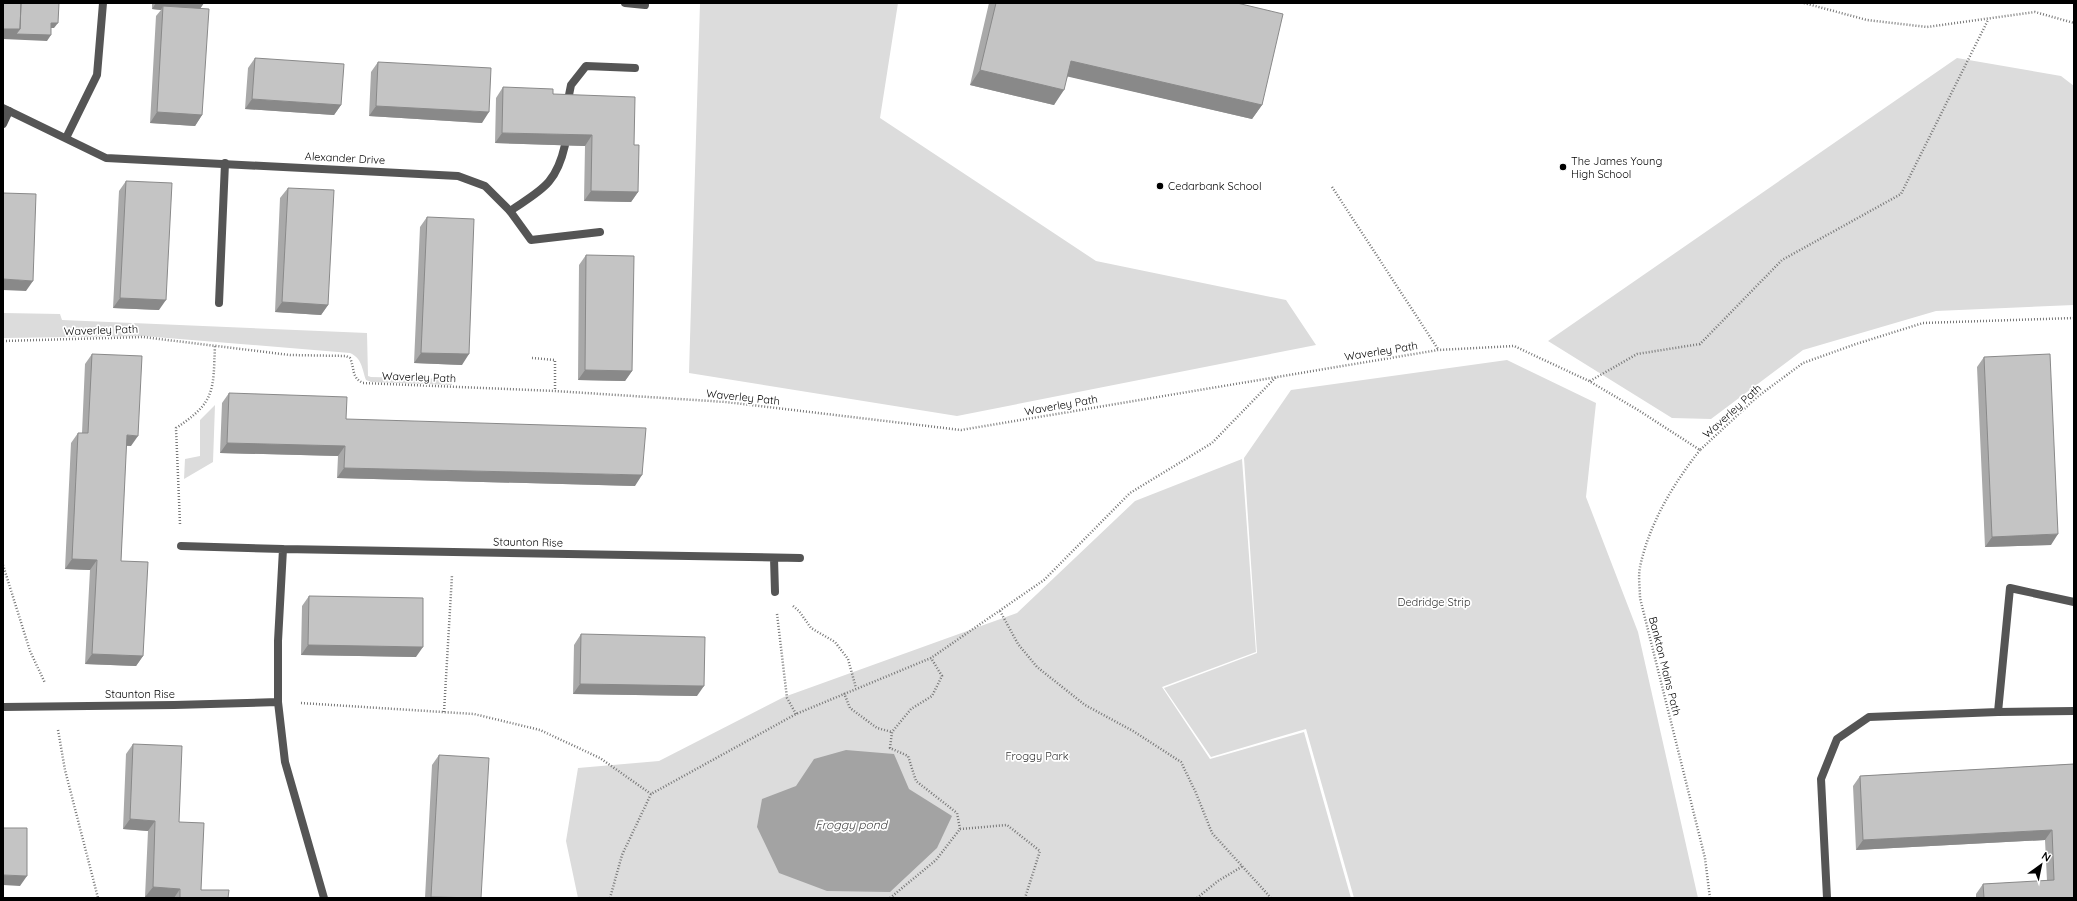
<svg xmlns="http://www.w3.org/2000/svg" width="2077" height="901" font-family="Quicksand,sans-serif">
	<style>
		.green { fill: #dcdcdc }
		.water { fill: #a3a3a3 }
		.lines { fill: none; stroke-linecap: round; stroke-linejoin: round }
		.path { stroke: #777; stroke-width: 2.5; stroke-dasharray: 1 2; stroke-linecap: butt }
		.service { stroke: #555; stroke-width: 8 }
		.minor { stroke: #555; stroke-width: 8 }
		.wall { fill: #a9a9a9 }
		.shaded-wall { fill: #898989 }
		.building { fill: #c4c4c4; stroke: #898989 }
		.poi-dot { fill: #000; stroke: #fff; stroke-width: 1.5 }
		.labels { text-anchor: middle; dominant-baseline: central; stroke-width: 3.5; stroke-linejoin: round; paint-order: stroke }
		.street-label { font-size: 11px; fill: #000; stroke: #fff }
		.poi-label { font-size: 11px; fill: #000; stroke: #fff; text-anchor: start }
		.park-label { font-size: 11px; fill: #333; stroke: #fff }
		.water-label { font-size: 12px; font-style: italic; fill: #444; stroke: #fff }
	</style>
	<rect width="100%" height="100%" fill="#fff"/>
	<!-- green -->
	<path class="green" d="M700 3H898L880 118 1096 261 1286 300 1316 345 957 416 689 373Z
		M1957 58 2061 76 2074 86V305L1936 311 1803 350 1711 419 1672 418 1548 341Z
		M3 313 60 314 62 320 367 333 368 376 371 377 452 379V385L371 382 366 380C362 369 362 358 350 353L143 336 3 338Z
		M1507 360 1596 403 1586 497 1638 632 1698 898H1354L1306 729 1211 757 1164 688 1257 653 1244 458 1291 390Z
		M215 405 213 462 184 479 185 459 200 456V420Z
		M1242 459 1256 652 1162 687 1210 759 1304 732 1351 898H578L566 841 578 768 659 761 784 697 1017 613 1135 501Z"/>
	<!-- water -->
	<path class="water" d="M846 750 894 754 909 789 952 816 937 848 890 892 827 891 779 873 757 827 762 799 796 786 814 759Z"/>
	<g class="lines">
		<!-- path -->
		<path class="path" d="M1804 3 1867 20 1927 27 2035 12 2074 23
			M1332 187 1438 349
			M3 341 143 337 290 355 346 356 350 358C355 369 351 377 363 383L555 391 726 402 961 430 1438 350 1514 346 1589 381 1638 410 1700 450 1757 397 1803 363 1856 344 1923 323 2074 318
			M532 358 555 360V391
			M1590 381 1637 354 1700 344 1782 260 1901 194 1988 20
			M1700 450C1673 484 1649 524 1640 567 1638 577 1640 588 1640 598L1705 858 1710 898
			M180 524 176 428C216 402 213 390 215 346
			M3 565 30 651 45 683
			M793 606 799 611 811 628 835 642 848 659 856 688
			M1000 611 1018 644 1037 667 1085 705 1133 731 1181 762 1196 793 1212 833 1271 898
			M777 614 787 698 796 714
			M844 693 850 708 877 728 892 732
			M301 703 474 714 540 730 600 758 651 794
			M444 712 452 575
			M58 730 65 770 98 898
			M960 829 1007 825 1040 851 1025 898
			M610 898 622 855 651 794 796 714 931 658 1044 580 1130 493 1212 443 1277 376
			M890 898 936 860 960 829 957 813 916 781 908 756 890 748 892 732 911 709 932 696 942 676 931 658
			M1197 898 1218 881 1243 866"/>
		<!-- service -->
		<path class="service" d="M625 3 645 5
			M567 105 571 85 586 66 635 68
			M3 124 9 111
			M510 211C541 190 556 185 565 145
			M219 303 225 163
			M1827 898 1821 779 1837 739 1869 717 1998 712 2010 588 2074 602"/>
		<!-- minor -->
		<path class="minor" d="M3 108 106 158 458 176 485 186 510 211 531 240 600 232
			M66 138 97 75 103 3
			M181 546 283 549 278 641V702L285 762 324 898
			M283 549 800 558
			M774 558 775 592
			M3 707 174 705 278 702
			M1998 712 2074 711"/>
	</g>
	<!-- wall -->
	<path class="wall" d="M152 3H204L200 8 202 115 195 126 150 123 156 16 161 10 152 9Z
		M989 3H1237L1262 105 1252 119 1068 76 1054 105 970 85Z
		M255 58 341 105 334 115 245 109 248 68Z
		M378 62 482 123 369 116 371 72Z
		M503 87 553 94 634 145 638 192 631 202 584 201 585 146 495 143 496 98Z
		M126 181 159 310 113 308 119 191Z
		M288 188 328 305 321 315 275 312 280 198Z
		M427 217 462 365 414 363 420 227Z
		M586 255 632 371 625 381 578 380 579 265Z
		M92 354 131 446H126L121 561 143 656 136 666 85 664 90 570 65 569 71 443 78 433H82L85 364Z
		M1984 357 2051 545 1985 547 1977 367Z
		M229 393 346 419 635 486 337 478 338 456 220 453 222 403Z
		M309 596 416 657 301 655 302 606Z
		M581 634 697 696 573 694 574 645Z
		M133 744 179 822 201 890 228 898H160L145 897 148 831 123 829 126 754Z
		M439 755 481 898H425L432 765Z
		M2074 764V898H1976V894L1983 884 2047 881 2045 840 1856 850 1853 786 1860 776Z"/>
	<!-- shaded-wall -->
	<path class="shaded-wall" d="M156 3H204L198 12 163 6 161 10 152 9Z
		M51 23H58L54 28H48Z
		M3 29H20L51 35 47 41 3 39Z
		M1071 61 1262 105 1252 119 1061 75Z
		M980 70 1064 90 1054 105 970 85Z
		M252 99 341 105 334 115 245 109Z
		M376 106 489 112 482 123 369 116Z
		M157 112 202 115 195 126 150 123Z
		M502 133 592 135 585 146 495 143Z
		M591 191 638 192 631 202 584 201Z
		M3 279 33 281 26 291 3 290Z
		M120 298 166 300 159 310 113 308Z
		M282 302 328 305 321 315 275 312Z
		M421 353 469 354 462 365 414 363Z
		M585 370 632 371 625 381 578 380Z
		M127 435 138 436 131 446 120 445Z
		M227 443 345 446 338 456 220 453Z
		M344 468 642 475 635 486 337 478Z
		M2058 534 2051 545 1985 547 1992 537Z
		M72 559 97 560 90 570 65 569Z
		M308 645 423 647 416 657 301 655Z
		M92 654 143 656 136 666 85 664Z
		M580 684 704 686 697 696 573 694Z
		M130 819 155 821 148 831 123 829Z
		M2052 830 2045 840 1856 850 1863 840Z
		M3 875 27 876 20 886 3 885Z
		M153 887 180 889 174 898 145 897Z"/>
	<!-- building -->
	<path class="building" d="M3 3H21L20 29H3Z
		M21 3H59L58 23H51V35L16 34 20 29Z
		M996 3H1237L1283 14 1262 105 1071 61 1064 90 980 70Z
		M163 6 209 9 202 115 157 112Z
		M255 58 344 64 341 105 252 99Z
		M378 62 491 68 489 112 376 106Z
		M503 87 553 89V94L635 97 634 145H639L638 192 591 191 592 135 502 133Z
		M126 181 172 183 166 300 120 298Z
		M288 188 334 190 328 305 282 302Z
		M3 193 36 194 33 281 3 279Z
		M427 217 474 219 469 354 421 353Z
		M586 255 634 256 632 371 585 370Z
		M92 354 142 356 138 436 127 435 121 561 148 562 143 656 92 654 97 560 72 559 78 433H88Z
		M2050 354 2058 534 1992 537 1984 357Z
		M229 393 347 397 346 419 646 428 642 475 344 468 345 446 227 443Z
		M309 596 423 598V647L308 645Z
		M581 634 705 637 704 686 580 684Z
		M133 744 182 746 179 822 204 823 201 890H229L228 898H180V889L153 887 155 821 130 819Z
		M439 755 489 758 481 898 431 897Z
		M2074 764V898H1984L1983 884 2054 880 2052 830 1863 840 1860 776Z
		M3 828H27V876L3 875Z"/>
	<!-- markers -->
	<g class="poi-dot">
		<circle cx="1563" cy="167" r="4"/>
		<circle cx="1160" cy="186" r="4"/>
	</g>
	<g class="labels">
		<!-- street labels -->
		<g class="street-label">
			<text transform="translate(345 158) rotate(3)">Alexander Drive</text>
			<text transform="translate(101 330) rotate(-2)">Waverley Path</text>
			<text transform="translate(1381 351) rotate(-9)">Waverley Path</text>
			<text transform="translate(419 377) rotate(2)">Waverley Path</text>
			<text transform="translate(743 397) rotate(6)">Waverley Path</text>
			<text transform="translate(1061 405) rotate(-10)">Waverley Path</text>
			<text transform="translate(1732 411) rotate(-42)">Waverley Path</text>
			<text transform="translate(528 542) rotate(1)">Staunton Rise</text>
			<text transform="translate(1665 666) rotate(76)">Bankton Mains Path</text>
			<text x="140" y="694">Staunton Rise</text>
		</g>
		<!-- poi labels -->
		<g class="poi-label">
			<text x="1571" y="161">The James Young<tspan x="1571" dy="13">High School</tspan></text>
			<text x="1168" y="186">Cedarbank School</text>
		</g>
		<!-- park labels -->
		<g class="park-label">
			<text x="1434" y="602">Dedridge Strip</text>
			<text x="1037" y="756">Froggy Park</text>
		</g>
		<!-- water labels -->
		<g class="water-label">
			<text x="851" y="824">Froggy pond</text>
		</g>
	</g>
	<!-- border -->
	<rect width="2077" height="901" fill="none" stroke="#000000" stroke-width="8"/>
	<!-- north arrow -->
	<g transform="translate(2041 865) rotate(33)" stroke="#ffffff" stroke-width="3" paint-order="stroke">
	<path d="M0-3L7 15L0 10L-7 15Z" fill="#000000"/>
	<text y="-6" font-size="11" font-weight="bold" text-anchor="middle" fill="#000000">N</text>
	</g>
</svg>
